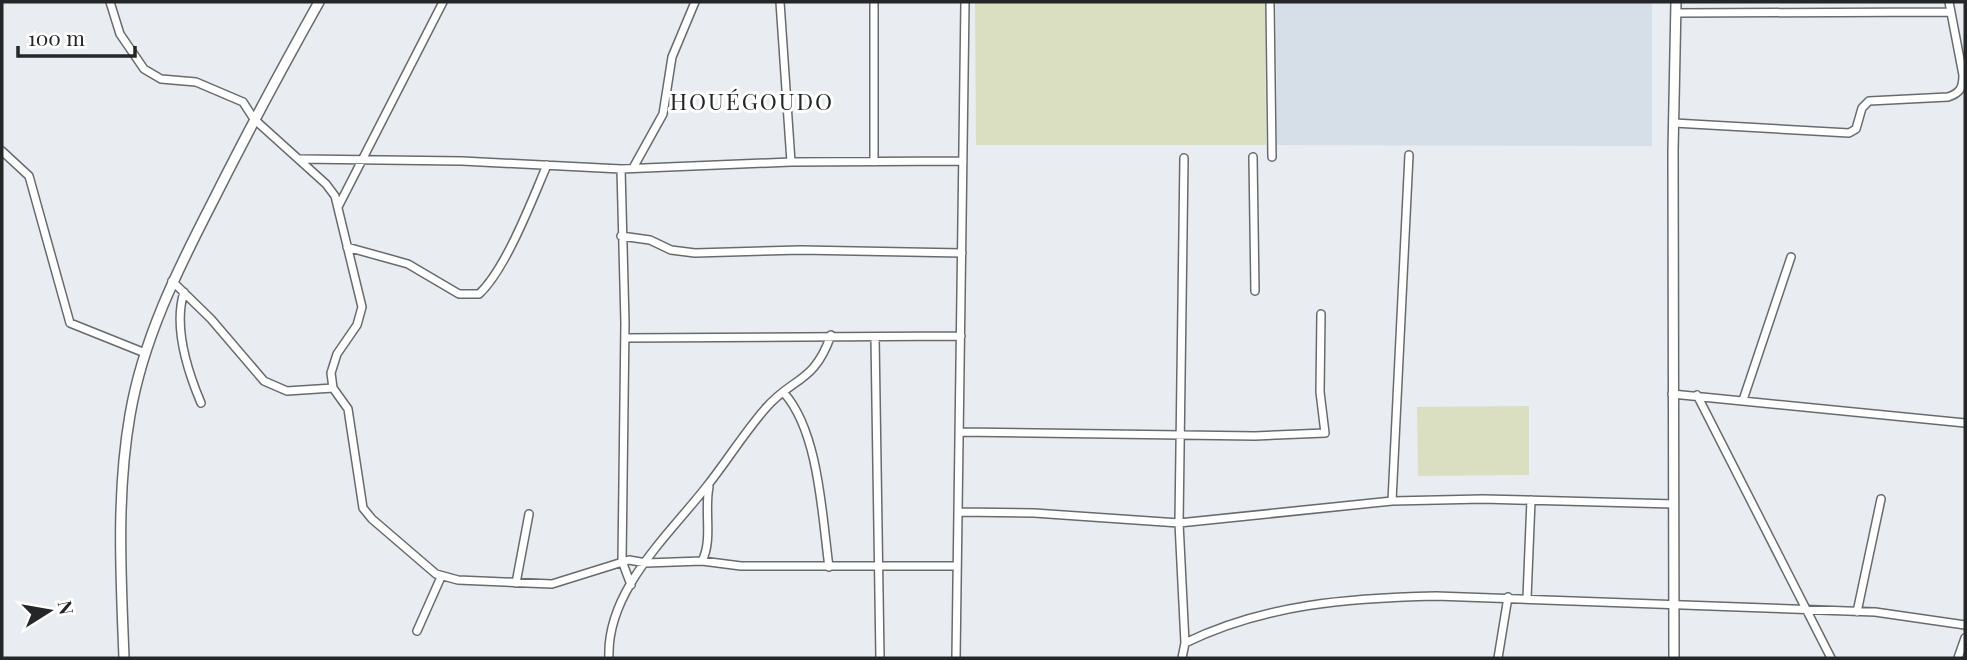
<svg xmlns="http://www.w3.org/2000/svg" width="1967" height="660" font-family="'Playfair Display',serif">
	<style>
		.built { fill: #d6dfe7 }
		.green { fill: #dbdfc2 }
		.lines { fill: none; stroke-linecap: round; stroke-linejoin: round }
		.minor-casing { stroke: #686b6d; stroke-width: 10 }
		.tertiary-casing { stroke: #686b6d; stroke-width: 12 }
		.minor { stroke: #fff; stroke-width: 7 }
		.tertiary { stroke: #fff; stroke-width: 9 }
		.labels { text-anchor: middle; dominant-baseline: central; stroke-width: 6; stroke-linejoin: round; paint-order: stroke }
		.quarter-label { font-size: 23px; letter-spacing: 2px; fill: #252628; stroke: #fff }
	</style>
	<rect width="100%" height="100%" fill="#e9ecf0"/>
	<!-- built -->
	<path class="built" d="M1276 2H1652V146L1277 145Z"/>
	<!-- green -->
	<path class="green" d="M975 2H1265L1266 145H976Z
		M1529 406V475L1418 476 1417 407Z"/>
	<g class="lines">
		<!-- minor casing -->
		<g class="minor-casing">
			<path id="minor" d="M110 2 120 34 144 69 161 79 196 82 243 102 254 119 326 184 335 196 362 307 357 325 337 354 331 373 333 388 348 409 363 508 372 519 436 574 458 580 552 584 629 560 646 563 702 561 741 566H957
				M780 2 791 162
				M1270 2 1272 157
				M1676 13 1949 12
				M1674 123 1849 133 1856 129 1862 108 1869 101 1948 97C1960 93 1963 88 1963 75L1949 2
				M2 151 29 176 70 323 145 353
				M1253 157 1255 291
				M300 159 462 161 621 169 791 162 963 161
				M874 162V2
				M633 168 663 114 672 57 695 2
				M621 169 625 323 622 561 631 585
				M338 207 443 2
				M621 236 650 240 671 250 695 253 801 250 962 253
				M347 247 408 264 459 294H479C506 269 532 200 547 165
				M172 281 211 319 264 381 287 391 333 388
				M184 292C173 327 187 370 201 403
				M875 337 880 658
				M625 338 961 336
				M784 393C819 432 822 516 829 567
				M1672 394 1965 423
				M1697 395 1831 658
				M1743 400 1791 257
				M959 432 1255 436 1325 433 1320 392 1321 314
				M1392 501 1409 155
				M958 512 1034 513 1179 523 1184 158
				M702 561C713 540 704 511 709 487
				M516 583 529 514
				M1527 598 1531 500
				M1857 612 1881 499
				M417 631 441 577
				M1185 643C1265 604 1349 598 1436 596L1875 612 1965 625
				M609 658C606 591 668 536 707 486 727 461 744 433 765 409 792 377 814 384 831 335
				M956 658 965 2
				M1182 658 1185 643 1179 523 1392 501 1483 499 1674 504
				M1498 658 1508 597
				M1958 658 1965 638"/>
		</g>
		<!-- tertiary casing -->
		<g class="tertiary-casing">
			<path id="tertiary" d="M124 658C121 577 116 495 130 415 143 339 177 271 212 203 246 135 282 68 319 2
				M1674 658 1673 151 1676 2"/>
		</g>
		<!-- minor -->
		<use href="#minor" class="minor"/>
		<!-- tertiary -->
		<use href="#tertiary" class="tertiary"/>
	</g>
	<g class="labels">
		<!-- quarter labels -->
		<g class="quarter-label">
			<text x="752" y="100">HOUÉGOUDO</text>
		</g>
	</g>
	<!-- border -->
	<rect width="1967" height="660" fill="none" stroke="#252628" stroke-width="7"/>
	<!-- north arrow -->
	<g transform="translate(49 611) rotate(79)" stroke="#ffffff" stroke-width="5" paint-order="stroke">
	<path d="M0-5L12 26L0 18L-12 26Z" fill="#252628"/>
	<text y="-10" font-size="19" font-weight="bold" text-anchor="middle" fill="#252628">N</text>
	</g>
	<!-- scale -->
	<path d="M18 46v10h117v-10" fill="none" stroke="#252628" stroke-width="3.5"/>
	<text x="28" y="46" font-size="21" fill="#252628" stroke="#ffffff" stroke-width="5" paint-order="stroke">100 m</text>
</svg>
